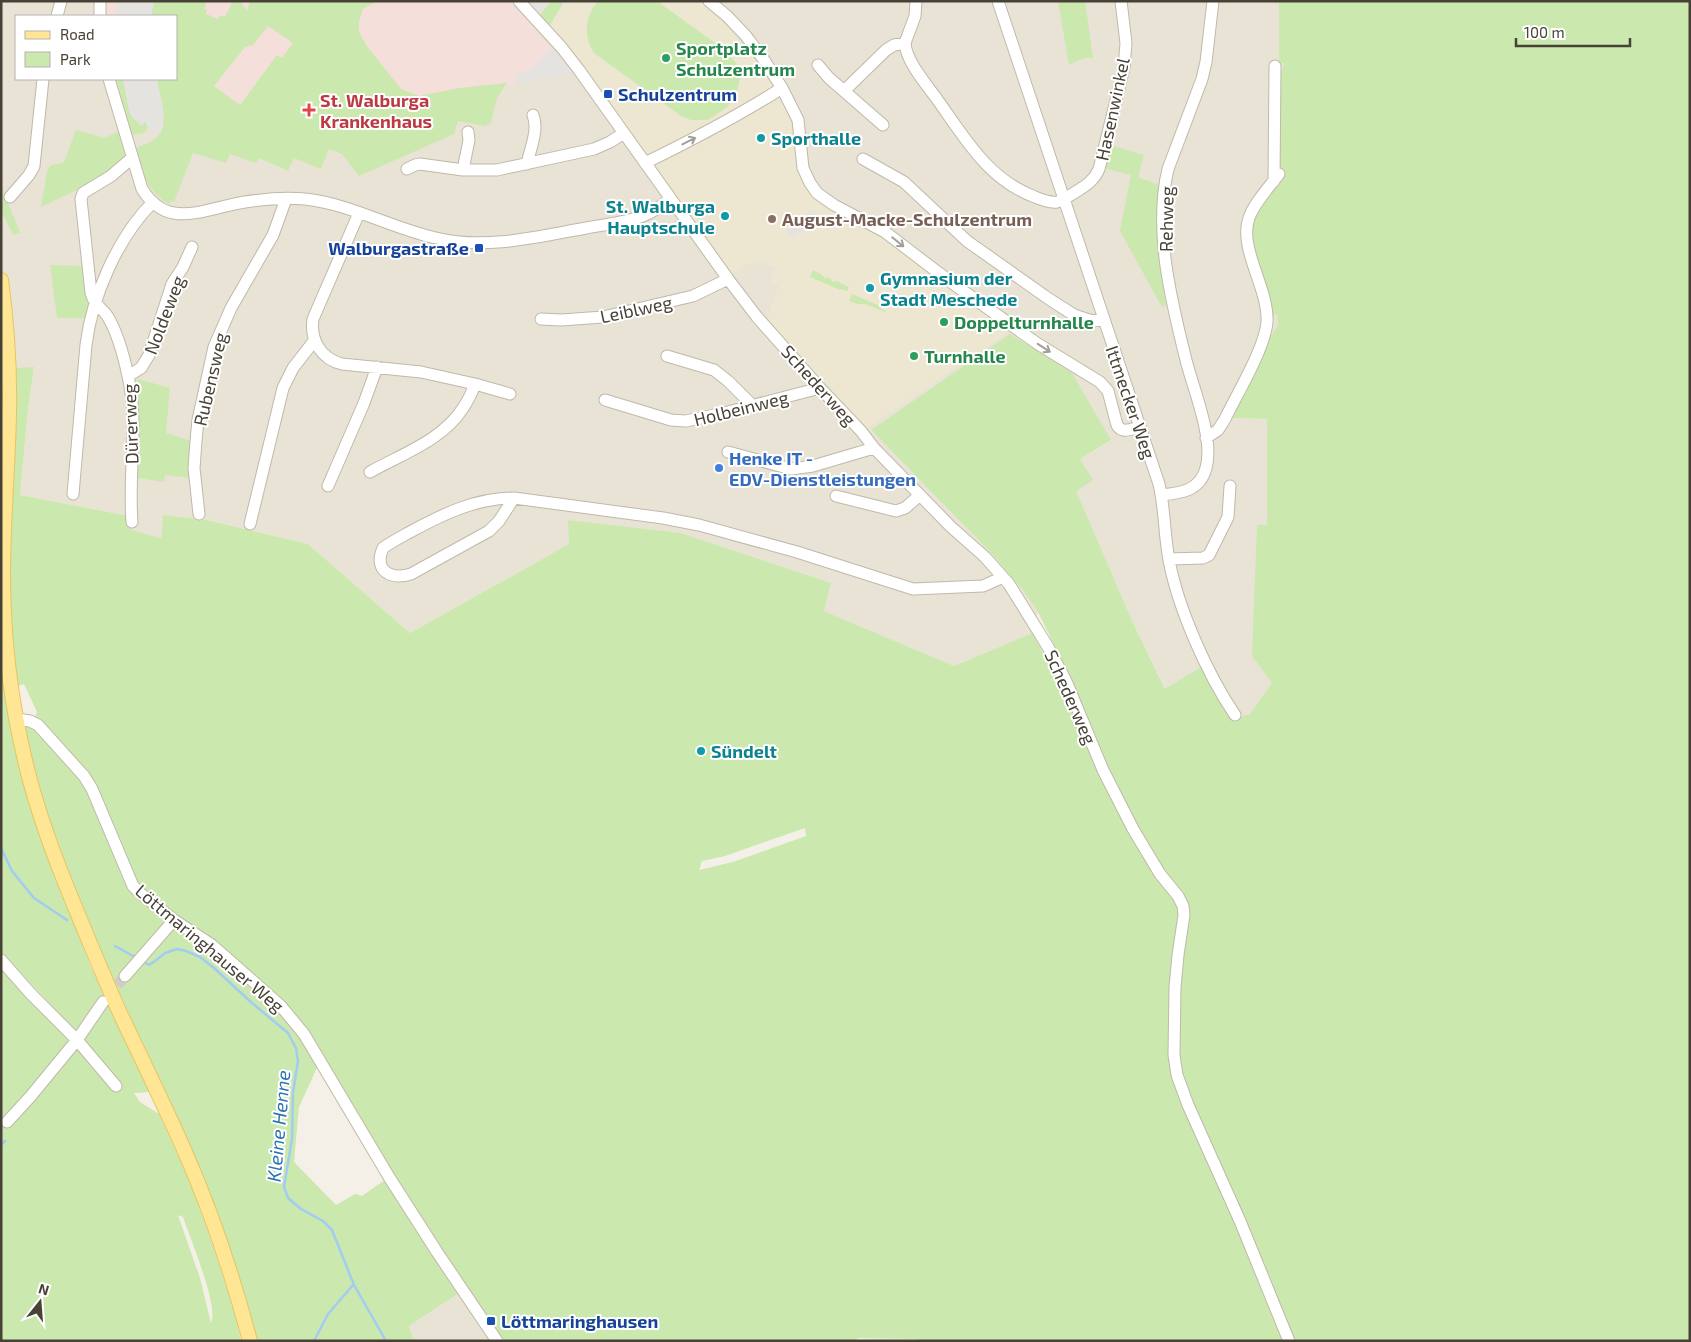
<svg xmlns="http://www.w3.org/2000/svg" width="1691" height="1342" font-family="'Exo 2',sans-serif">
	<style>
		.residential { fill: #e8e3d5; fill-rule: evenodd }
		.education { fill: #ede6d0 }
		.medical { fill: #f4dfda }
		.green { fill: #cbe8af; fill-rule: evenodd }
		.parking { fill: #e5e3df }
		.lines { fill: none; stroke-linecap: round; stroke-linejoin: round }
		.stream { stroke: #a2ccf1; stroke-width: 2.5 }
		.minor-tunnel { stroke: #d1cdc4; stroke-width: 11; stroke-dasharray: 11 5.5; stroke-linecap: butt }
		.minor-casing { stroke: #bfb9a9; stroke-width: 13 }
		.major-casing { stroke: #e5c563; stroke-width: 16 }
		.minor { stroke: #fff; stroke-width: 11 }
		.major { stroke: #ffe694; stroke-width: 14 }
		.oneway { stroke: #a3a09a }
		.leisure-dot { fill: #2e9e5b; stroke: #fff; stroke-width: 2 }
		.transit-dot { fill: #1a4fb4; stroke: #fff; stroke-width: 2 }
		.health-dot { fill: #e0444e; stroke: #fff; stroke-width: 2 }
		.culture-dot { fill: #0f9aa8; stroke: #fff; stroke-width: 2 }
		.education-dot { fill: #8d6e63; stroke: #fff; stroke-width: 2 }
		.shop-dot { fill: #3f7fe0; stroke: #fff; stroke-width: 2 }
		.labels { text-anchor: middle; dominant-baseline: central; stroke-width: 4; stroke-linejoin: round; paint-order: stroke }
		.leisure-label { font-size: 18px; font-weight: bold; fill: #27864d; stroke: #fff; text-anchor: start }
		.transit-label { font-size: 18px; font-weight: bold; fill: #164399; stroke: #fff; text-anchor: start }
		.health-label { font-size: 18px; font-weight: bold; fill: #be3a42; stroke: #fff; text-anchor: start }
		.street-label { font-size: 18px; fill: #474136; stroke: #fff }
		.culture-label { font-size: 18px; font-weight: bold; fill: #0d838f; stroke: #fff; text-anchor: start }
		.education-label { font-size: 18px; font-weight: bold; fill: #785e54; stroke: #fff; text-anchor: start }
		.shop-label { font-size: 18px; font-weight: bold; fill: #366cbe; stroke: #fff; text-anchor: start }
		.water-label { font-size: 19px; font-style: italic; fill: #2d74b4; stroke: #fff }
	</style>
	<rect width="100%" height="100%" fill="#f4f0e7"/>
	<!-- residential -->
	<path class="residential" d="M1 1H1279V62L1284 64 1276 86 1278 326 1268 339 1233 418 1267 419V525H1257L1273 683 1251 714 1233 719 1166 690 1133 623 1075 491 1080 459 1110 441 871 430 992 554 1022 589 1038 612 1032 633 954 666 824 611 831 583 569 520V544L410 633 308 544 207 520 163 515 161 538 130 530 129 516 20 495 28 409 34 368H16V410L11 501 1 540ZM16 16H176V79H16Z
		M459 1293 492 1341H418L413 1339 409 1326Z"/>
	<!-- education -->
	<path class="education" d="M564 1H700L707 6 748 49 788 110 795 129 797 161 800 174 996 319 1009 332 864 430 766 321 779 285 770 281 775 267 756 260 729 275 549 27Z"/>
	<!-- medical -->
	<path class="medical" d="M106 1H511L573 73 507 86 497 98 491 123 484 126 458 121 454 134 359 176 342 154 329 149 321 169 294 158 288 171 259 158 256 163 230 154 226 163 193 153 174 202 171 201 170 204 157 197 148 184 144 174 139 146 157 138 160 132 148 128 144 133 132 135 116 79H176V16H107Z"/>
	<!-- green -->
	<path class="green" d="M154 1H207L204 9 207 10 206 14 218 19 220 15 225 17 233 1H240L247 11 250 1H378L363 9 359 22V32L366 45 401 89 419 96 460 88 507 83 497 98 491 123 484 126 458 121 454 134 359 176 342 154 329 149 321 169 294 158 288 171 259 158 256 163 230 154 226 163 193 153 174 202 171 201 170 204C147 194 143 171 134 150 141 144 148 144 155 139 172 126 159 96 157 79H176V16H151ZM268 26 293 43 282 58 277 55 240 105 214 86 245 47 253 45Z
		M551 1H564L549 27 539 16Z
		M598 1H657L726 51 736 63 740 77 738 88 732 101 726 108 708 120H691L681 116 594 53C583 36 585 16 598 1Z
		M1058 1H1085L1093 58H1084L1069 65Z
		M1279 1H1690V1341H920L918 1339 858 1338 854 1341H505L364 1137 320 1061 299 1107 294 1162 336 1205 355 1194 362 1196 389 1177 459 1293 409 1326 413 1339 418 1341H255L166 1096 76 897 49 827 23 728 25 724H31L37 712 24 684 15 687 9 603V537L16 410V368L34 367 28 409 20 495 129 516 131 530 161 538 163 515 207 520 308 544 410 633 569 544 568 520 680 533 831 583 824 611 954 666 1032 633 1061 685 1087 746 1097 739 1069 675 1038 612 1022 589 992 554 871 430 1010 334 1072 373 1111 440 1080 459 1093 480 1076 491 1133 623 1165 689 1201 667 1233 719 1250 714 1272 683 1252 656 1257 525H1267V419L1233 418 1236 396 1268 339 1278 326 1277 315 1271 314 1255 259 1252 239 1253 219 1276 166V86L1284 64 1279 62ZM805 828 806 836 733 862 699 870 702 861 725 856Z
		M116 79H123L129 109 132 117 142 125 145 121 148 128 144 133 132 135Z
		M76 130 104 138 118 132 126 159 104 177 41 207 47 172 50 166 64 162Z
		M1110 145 1144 155 1138 177 1159 185V259L1166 305 1162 307 1120 231 1131 175 1104 168Z
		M1 185 20 233 13 235 1 210Z
		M50 265 85 266 90 305 86 318H57Z
		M813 270 822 275 825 279 828 277 831 279 832 282 837 281 849 287 847 291 841 289 840 290 810 277Z
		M852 294 882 307 881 309 886 311 885 312 865 304H858L849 301Z
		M138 379 170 388 166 433 191 441 189 478 165 475 164 482 138 478 136 389Z
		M1 644 65 899 90 965 152 1092 134 1093 140 1102 159 1114 191 1185 215 1252 234 1311 241 1341H1V963L68 1035V1042L83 1039 1 952ZM178 1215 183 1217C190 1238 219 1306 211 1323L200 1278Z"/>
	<!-- parking -->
	<path class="parking" d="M116 1H154L151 16H116Z
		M526 1H551L539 16Z
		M551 47 573 73 516 84 515 74 531 69Z
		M123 79H157L163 112V126L160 132 148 128 145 121 142 126 132 117 129 110Z
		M813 210 825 222 824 224 821 226 814 224 808 232 797 233 792 238 786 232Z"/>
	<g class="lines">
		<!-- stream -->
		<path class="stream" d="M1 848 12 871 34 898 67 920
			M115 946 135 957
			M142 961 149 965 155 961 165 953 177 949 186 951 200 957 214 968 252 1003 288 1033 296 1048 298 1061 293 1092 292 1139 284 1187 288 1198 301 1209 323 1221 332 1230 354 1285 386 1341
			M1 1145 5 1141
			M314 1341 328 1314 353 1285"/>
		<!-- minor-tunnel -->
		<path class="minor-tunnel" d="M107 998 125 976"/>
		<!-- minor casing -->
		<g class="minor-casing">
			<path id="minor" d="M100 1V16
				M519 1 562 48 579 70 728 279 757 317 820 388 861 431 874 448 951 527 985 557 1009 584 1048 647 1066 681 1103 770 1133 829 1160 874 1178 896 1183 906 1184 915 1178 955 1175 987 1174 1055 1177 1075 1188 1105 1240 1221 1289 1341
				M709 1 727 16 746 36 764 60 782 88 798 120 803 168 810 183 817 193 834 205 885 232 952 283 1038 344 1100 382 1108 391 1117 425C1122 434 1131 429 1140 427
				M998 1 1159 484C1165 509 1164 534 1169 560 1178 608 1207 674 1235 715
				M57 16 61 1
				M905 43C906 62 928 86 939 102 966 140 989 180 1035 197 1042 200 1050 203 1057 202 1064 200 1069 196 1074 193 1085 186 1094 181 1099 169L1124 68 1126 43 1121 1
				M818 65 829 78 883 125
				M109 79 142 189C149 200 160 211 174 213 195 217 223 205 245 202 264 199 286 197 305 199 351 204 391 228 436 238 485 250 537 237 586 228 605 224 627 223 645 215 654 211 663 205 670 199
				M844 91 886 50 894 45 905 43 915 16 916 1
				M863 159 904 182 967 241 1049 299 1074 315 1086 319 1094 321 1104 319
				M645 163C692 140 738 116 782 88
				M527 164C530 149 539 130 533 115
				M407 169 415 165 420 164 463 170H497L594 149 610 142 624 133
				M463 170 469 140 468 132
				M1274 181 1275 66
				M10 197 29 175 34 166 43 79
				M359 213 313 319C310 340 321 359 342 364L421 372 475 384 510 394
				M541 319 561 320 603 317 693 296 728 279
				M667 356 714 370 728 381 752 405
				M128 376 141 368 149 355 172 284 183 267 192 247
				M605 400 671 420 686 421 724 413 820 388
				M1206 438 1218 430 1225 419C1237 394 1265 348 1267 322 1269 289 1238 248 1249 218 1254 203 1270 186 1279 174
				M728 452 791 469 813 466 874 448
				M370 472C402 454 443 440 463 408 468 401 472 392 475 384
				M328 486 364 403 377 367
				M73 494 86 345C92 296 118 237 153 202
				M1161 495C1181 493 1200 491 1206 468 1214 440 1195 393 1187 364 1172 304 1153 231 1168 169L1202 79 1206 62 1213 1
				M836 496 896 511 905 508 920 495
				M514 498 499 521 489 531 411 574C391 580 373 571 383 548 391 542 401 537 410 532 443 514 476 498 514 498L663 518 699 525 797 552 913 589 983 586 1003 577
				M199 514 194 468 196 441 198 420 214 347 231 308 273 235 286 199
				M132 522C128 473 139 424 128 376 124 357 118 334 108 317 102 307 95 307 91 293L81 199 83 193 111 176 132 158
				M250 524 283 388 293 368 314 341
				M1169 559 1203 558 1209 555 1228 517 1230 486
				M16 719 30 721 38 725 84 776 92 789 133 886 140 893 174 920 212 945 280 1005 304 1034 389 1177 437 1252 497 1341
				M1 960 31 994 77 1040 103 1002
				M125 976 174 920
				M7 1122 30 1097 77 1040 116 1086"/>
		</g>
		<!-- major casing -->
		<g class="major-casing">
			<path id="major" d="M1 280C7 325 10 369 9 413 8 467 3 521 3 574 3 635 10 697 24 756 37 814 59 869 82 924 94 953 106 982 119 1011 141 1058 164 1104 185 1152 212 1213 233 1277 250 1341"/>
		</g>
		<!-- minor -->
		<use href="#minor" class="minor"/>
		<!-- major -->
		<use href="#major" class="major"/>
	</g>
	<!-- one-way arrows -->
	<defs><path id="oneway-shaft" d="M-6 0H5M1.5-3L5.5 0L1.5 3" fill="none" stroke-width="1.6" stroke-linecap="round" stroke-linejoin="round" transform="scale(1.25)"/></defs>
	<g class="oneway">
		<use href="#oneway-shaft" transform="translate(689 141) rotate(-27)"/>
		<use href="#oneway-shaft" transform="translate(898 242) rotate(39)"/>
		<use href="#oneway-shaft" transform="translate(1044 348) rotate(33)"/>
	</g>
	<!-- markers -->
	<g class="leisure-dot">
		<circle cx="666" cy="58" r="5"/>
		<circle cx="944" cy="322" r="5"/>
		<circle cx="914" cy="356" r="5"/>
	</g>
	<g class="transit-dot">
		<rect x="603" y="89" width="10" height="10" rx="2.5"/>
		<rect x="474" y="243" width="10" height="10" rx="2.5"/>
		<rect x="486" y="1316" width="10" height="10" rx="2.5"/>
	</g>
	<path class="health-dot" d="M306.5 102.5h5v5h5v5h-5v5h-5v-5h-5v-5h5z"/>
	<g class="culture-dot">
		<circle cx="761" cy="138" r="5"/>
		<circle cx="725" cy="216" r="5"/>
		<circle cx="870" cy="288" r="5"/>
		<circle cx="701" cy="751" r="5"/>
	</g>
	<circle class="education-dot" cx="772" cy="219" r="5"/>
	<circle class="shop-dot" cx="719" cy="468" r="5"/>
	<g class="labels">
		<!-- leisure labels -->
		<g class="leisure-label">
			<text x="676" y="48">Sportplatz<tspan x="676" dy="21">Schulzentrum</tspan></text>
			<text x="954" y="322">Doppelturnhalle</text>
			<text x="924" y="356">Turnhalle</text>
		</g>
		<!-- transit labels -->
		<g class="transit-label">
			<text x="618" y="94">Schulzentrum</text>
			<text x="469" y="248" text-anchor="end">Walburgastraße</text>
			<text x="501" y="1321">Löttmaringhausen</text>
		</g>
		<!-- health labels -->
		<g class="health-label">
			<text x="320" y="100">St. Walburga<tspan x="320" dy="21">Krankenhaus</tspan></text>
		</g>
		<!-- street labels -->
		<g class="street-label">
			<text transform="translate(1112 109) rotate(-78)">Hasenwinkel</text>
			<text transform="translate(1166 219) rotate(-89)">Rehweg</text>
			<text transform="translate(636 309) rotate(-12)">Leiblweg</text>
			<text transform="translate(164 315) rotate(-69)">Noldeweg</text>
			<text transform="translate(210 379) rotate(-77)">Rubensweg</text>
			<text transform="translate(819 385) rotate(48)">Schederweg</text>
			<text transform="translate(1131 402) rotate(71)">Ittmecker Weg</text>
			<text transform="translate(741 408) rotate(-14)">Holbeinweg</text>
			<text transform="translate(130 424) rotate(-92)">Dürerweg</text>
			<text transform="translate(1071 697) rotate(66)">Schederweg</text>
			<text transform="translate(210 948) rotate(40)">Löttmaringhauser Weg</text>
		</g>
		<!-- culture labels -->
		<g class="culture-label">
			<text x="771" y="138">Sporthalle</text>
			<text x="715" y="206" text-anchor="end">St. Walburga<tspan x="715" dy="21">Hauptschule</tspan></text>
			<text x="880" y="278">Gymnasium der<tspan x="880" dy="21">Stadt Meschede</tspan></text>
			<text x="711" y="751">Sündelt</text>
		</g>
		<!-- education labels -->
		<g class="education-label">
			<text x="782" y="219">August-Macke-Schulzentrum</text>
		</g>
		<!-- shop labels -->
		<g class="shop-label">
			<text x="729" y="458">Henke IT -<tspan x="729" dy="21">EDV-Dienstleistungen</tspan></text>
		</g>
		<!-- water labels -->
		<g class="water-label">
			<text transform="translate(278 1126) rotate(-85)">Kleine Henne</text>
		</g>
	</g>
	<!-- border -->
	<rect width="1691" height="1342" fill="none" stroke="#474136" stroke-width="5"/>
	<!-- legend -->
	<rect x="15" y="15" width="162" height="65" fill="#ffffff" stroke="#b5b3af"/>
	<rect x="25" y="31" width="25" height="8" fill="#ffe694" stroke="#b5b3af"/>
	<text x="60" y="40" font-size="15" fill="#474136">Road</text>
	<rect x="25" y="52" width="25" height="15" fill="#cbe8af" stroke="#b5b3af"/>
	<text x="60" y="65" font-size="15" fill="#474136">Park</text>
	<!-- north arrow -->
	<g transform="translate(40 1302) rotate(17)" stroke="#ffffff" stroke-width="4" paint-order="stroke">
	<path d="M0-4L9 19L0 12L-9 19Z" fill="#474136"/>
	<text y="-8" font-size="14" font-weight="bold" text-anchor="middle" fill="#474136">N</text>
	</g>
	<!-- scale -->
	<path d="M1516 38v8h114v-8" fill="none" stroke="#474136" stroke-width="2.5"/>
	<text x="1524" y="38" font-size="15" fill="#474136" stroke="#ffffff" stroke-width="4" paint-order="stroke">100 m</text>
</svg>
